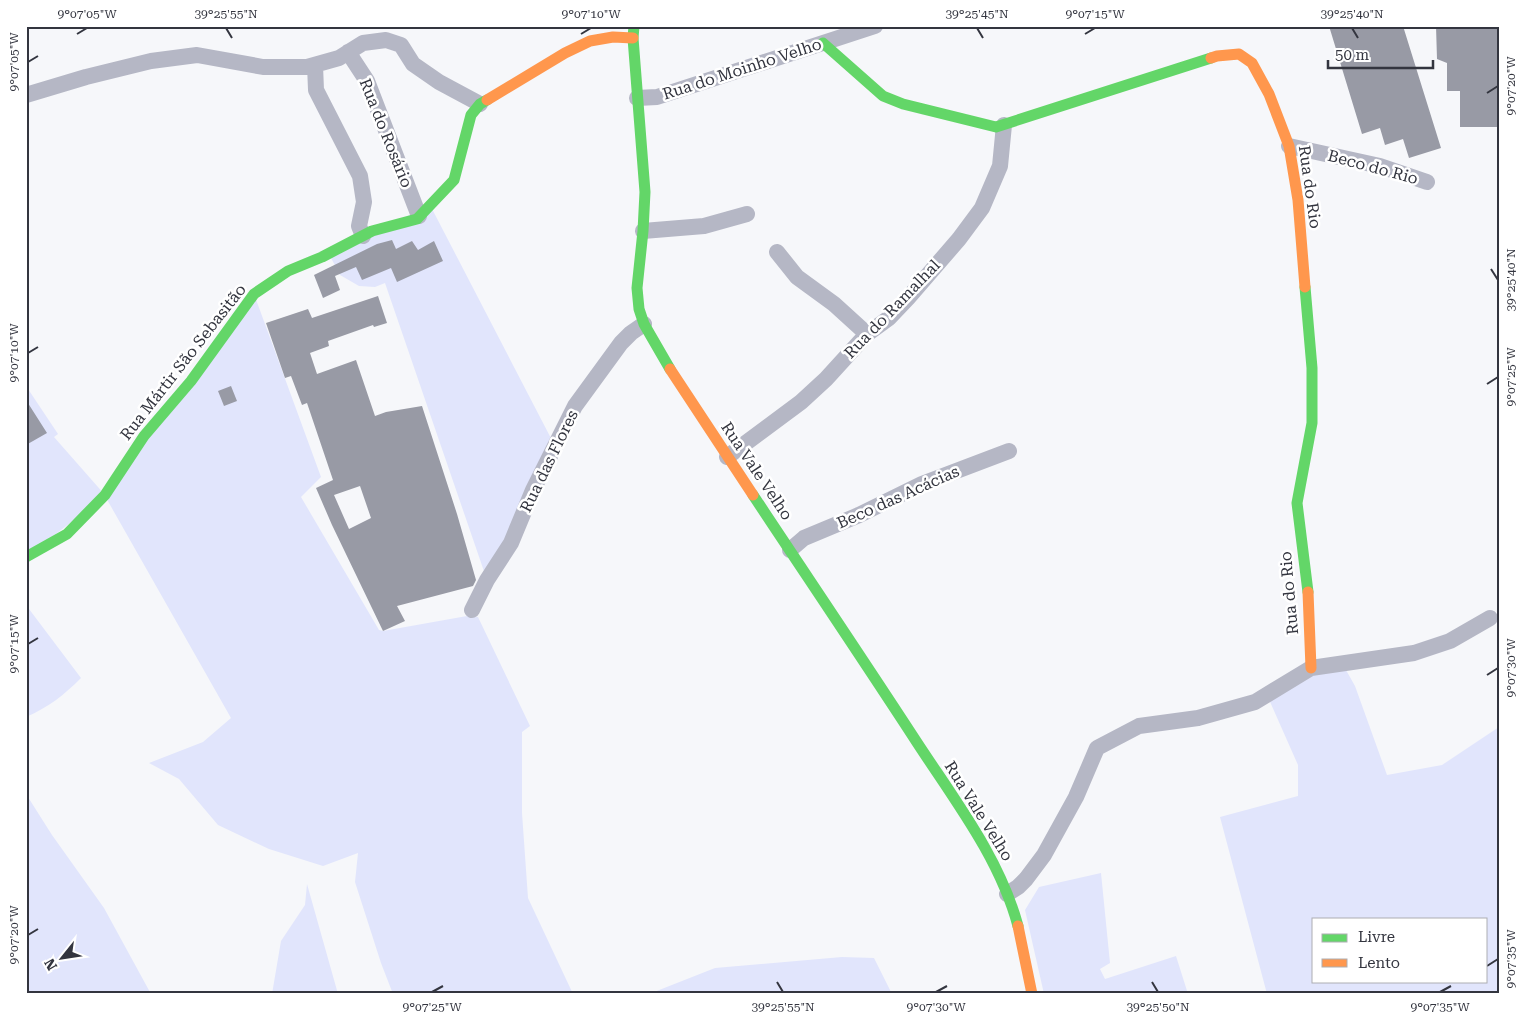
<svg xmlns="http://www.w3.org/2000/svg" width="1525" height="1020" font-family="'Roboto Serif',serif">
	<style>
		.green { fill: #e1e5fc; fill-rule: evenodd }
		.building { fill: #989aa5; fill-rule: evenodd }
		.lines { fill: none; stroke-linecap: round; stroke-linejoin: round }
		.street { stroke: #b5b7c5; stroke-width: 16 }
		.fast { stroke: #63d668; stroke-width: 11 }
		.slow { stroke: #ff974d; stroke-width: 11 }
		.ticks { fill: none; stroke: #33353f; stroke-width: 2 }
		.labels { text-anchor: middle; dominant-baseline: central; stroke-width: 5; stroke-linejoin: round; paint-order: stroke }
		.street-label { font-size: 16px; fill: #33353f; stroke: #fff }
		.neatline { fill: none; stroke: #33353f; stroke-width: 2 }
		.ticks-label { font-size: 12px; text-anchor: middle; fill: #33353f }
	</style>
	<rect width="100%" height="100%" fill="#f6f7fa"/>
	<!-- green -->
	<path class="green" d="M430 205 555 446 487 580 385 283 375 287 359 286 340 275 329 254Z
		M254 294 321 477 301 497 379 630 383 631 467 616 478 617 530 726 522 732V813L528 898 573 994H393L381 963 355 882 358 853 323 866 269 849 218 825 179 779 149 763 203 742 231 718 105 496 26 557V386L58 434 54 437 105 495Z
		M26 605 81 678C64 695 49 707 26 717Z
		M1342 663 1355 686 1387 775 1442 765 1499 727V994H1267L1220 817 1298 796V765L1267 695ZM1314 919H1486V981H1314Z
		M26 794 52 835 104 908 151 994H26Z
		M1101 873 1110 963 1100 969 1105 979 1176 956 1188 994H1044L1025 910 1039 887Z
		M307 884 338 994H272L281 941 305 905Z
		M842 957 874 958 892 994H649L715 968Z"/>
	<!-- building -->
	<path class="building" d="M1329 26H1403L1441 148 1409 158 1403 139 1385 145 1380 128 1362 134Z
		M1436 26H1499V127H1460V91H1447V63L1437 59Z
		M392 240 396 249 412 241 418 250 434 241 443 261 397 282 391 268 362 280 356 267 335 276 340 290 323 298 314 275 377 244Z
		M378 296 387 323 374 327 373 325 328 341 329 346 310 353 317 374 356 360 375 416 386 412 422 406 457 514 476 580 473 586 397 606 405 621 383 631 332 525 316 488 333 480 307 403 302 405 291 376 285 378 266 323 308 309 312 318ZM360 486 371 518 349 529 334 495Z
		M231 386 237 401 224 406 218 391Z
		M26 400 47 433 26 445Z"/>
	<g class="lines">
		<!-- street -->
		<path class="street" d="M348 52 367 81 419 216
			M315 65 316 90 360 176 364 202 359 226 363 236
			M26 95 86 77 151 61 197 55 263 67H307L339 58 363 43 386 40 401 45 413 64 439 82 480 104
			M637 98 657 97 875 26
			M1289 146 1380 166 1427 182
			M643 231 704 226 747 214
			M777 252 797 277 834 304 867 334
			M727 457 801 402 826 379 867 334 889 318 908 298 959 239 982 208 1000 166 1004 125
			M790 550 804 538 859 515 922 484 1009 451
			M472 610 487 580 511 543 533 490 575 406 621 343 631 333 644 324
			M1007 894 1018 887 1026 879 1044 855 1076 797 1097 748 1139 726 1198 718 1255 702 1311 668 1414 653 1450 641 1490 618"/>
		<!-- fast -->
		<path class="fast" d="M634 26 633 38 645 192 643 231 637 288 639 309 644 324 670 369
			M823 43 883 96 903 104 996 127 1211 58
			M1305 287 1312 368V423L1297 503 1308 592
			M753 495C808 578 864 661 918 744 956 802 1000 859 1018 926
			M26 557 67 534 105 495 144 436 191 381 254 294 288 271 322 257 372 231 417 219 454 180 471 115 480 104 487 100"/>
		<!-- slow -->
		<path class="slow" d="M1211 58 1217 56 1239 54 1252 63 1269 94 1289 146 1298 200 1305 287
			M487 100 565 53 590 41 613 37 633 38
			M670 369 753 495
			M1308 592 1311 668
			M1018 926 1032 994"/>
	</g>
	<!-- ticks -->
	<path class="ticks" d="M226 28 232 38M977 28 983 38M1352 28 1358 38M77 34 87 28M581 34 591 28M1085 34 1095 28M28 62 38 56M1487 93 1498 86M1491 269 1498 280M28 353 38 347M1487 384 1498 377M28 644 38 638M1487 675 1498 668M28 935 38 929M1487 966 1498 959M777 982 783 992M1152 982 1158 992M432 992 443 986M936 992 947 986M1440 992 1451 986"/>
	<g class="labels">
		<!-- street labels -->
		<g class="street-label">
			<text transform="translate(742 69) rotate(-18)">Rua do Moinho Velho</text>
			<text transform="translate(386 133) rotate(68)">Rua do Rosário</text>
			<text transform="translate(1373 167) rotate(15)">Beco do Rio</text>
			<text transform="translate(1310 187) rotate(82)">Rua do Rio</text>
			<text transform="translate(892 309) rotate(-46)">Rua do Ramalhal</text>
			<text transform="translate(183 362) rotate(-52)">Rua Mártir São Sebasitão</text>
			<text transform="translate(549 461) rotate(-64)">Rua das Flores</text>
			<text transform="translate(757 471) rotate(56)">Rua Vale Velho</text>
			<text transform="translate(898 497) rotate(-24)">Beco das Acácias</text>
			<text transform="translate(1289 593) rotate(-95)">Rua do Rio</text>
			<text transform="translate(979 811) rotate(58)">Rua Vale Velho</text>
		</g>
	</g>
	<!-- border -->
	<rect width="1525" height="1020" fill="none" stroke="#ffffff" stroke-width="55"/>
	<!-- legend -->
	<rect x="1312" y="918" width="175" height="65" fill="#ffffff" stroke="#adaeb2"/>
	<rect x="1322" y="934" width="25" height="8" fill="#63d668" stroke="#adaeb2"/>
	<text x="1358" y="942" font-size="15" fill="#33353f">Livre</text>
	<rect x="1322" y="959" width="25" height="8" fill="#ff974d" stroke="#adaeb2"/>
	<text x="1358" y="968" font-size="15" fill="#33353f">Lento</text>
	<!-- north arrow -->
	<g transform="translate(62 958) rotate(240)" stroke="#ffffff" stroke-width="4" paint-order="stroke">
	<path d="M0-4L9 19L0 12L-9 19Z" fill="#33353f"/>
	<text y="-8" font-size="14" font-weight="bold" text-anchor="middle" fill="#33353f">N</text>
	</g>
	<!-- scale -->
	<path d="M1328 60v8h105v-8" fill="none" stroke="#33353f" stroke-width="2.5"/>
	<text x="1335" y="60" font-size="15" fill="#33353f" stroke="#ffffff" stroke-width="4" paint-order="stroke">50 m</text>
	<rect x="28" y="28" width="1470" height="964" class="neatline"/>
	<g class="ticks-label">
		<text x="87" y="18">9°07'05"W</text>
		<text x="226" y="18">39°25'55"N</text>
		<text x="591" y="18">9°07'10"W</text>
		<text x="977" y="18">39°25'45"N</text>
		<text x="1095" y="18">9°07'15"W</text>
		<text x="1352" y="18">39°25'40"N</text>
		<text transform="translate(14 62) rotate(-90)" y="4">9°07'05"W</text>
		<text transform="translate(1511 86) rotate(-90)" y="4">9°07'20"W</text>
		<text transform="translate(1511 280) rotate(-90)" y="4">39°25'40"N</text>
		<text transform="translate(14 353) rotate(-90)" y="4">9°07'10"W</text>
		<text transform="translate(1511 377) rotate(-90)" y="4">9°07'25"W</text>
		<text transform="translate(14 644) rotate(-90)" y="4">9°07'15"W</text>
		<text transform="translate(1511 668) rotate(-90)" y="4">9°07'30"W</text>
		<text transform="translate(14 935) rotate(-90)" y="4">9°07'20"W</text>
		<text transform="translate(1511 959) rotate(-90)" y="4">9°07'35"W</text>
		<text x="432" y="1011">9°07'25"W</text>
		<text x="783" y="1011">39°25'55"N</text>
		<text x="936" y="1011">9°07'30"W</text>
		<text x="1158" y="1011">39°25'50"N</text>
		<text x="1440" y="1011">9°07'35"W</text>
	</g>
</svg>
